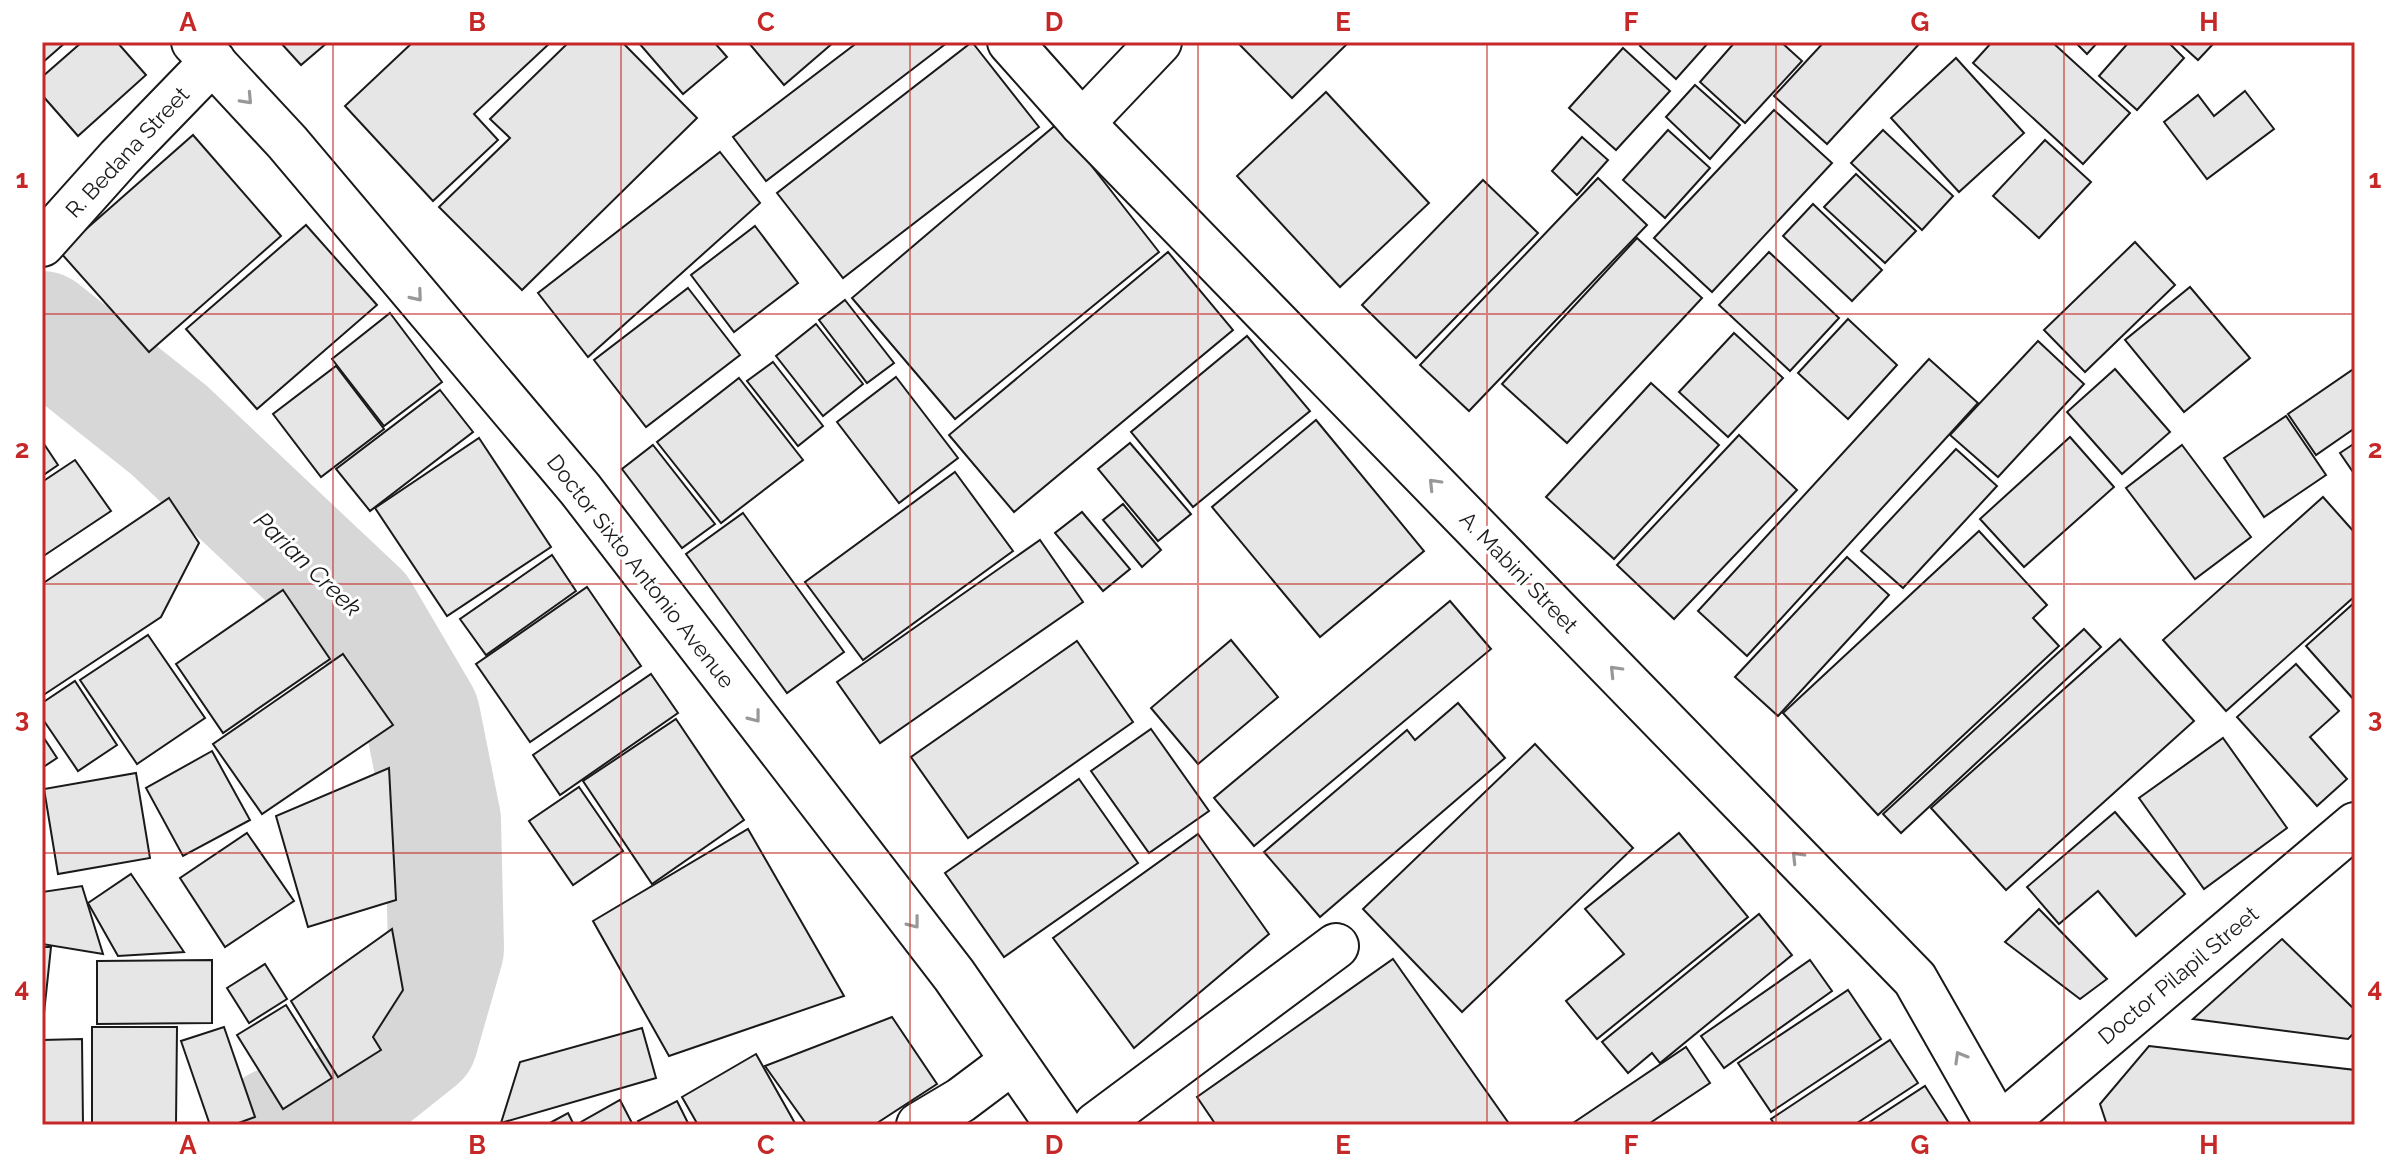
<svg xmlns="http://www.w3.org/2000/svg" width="2397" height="1167" viewBox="0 0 2397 1167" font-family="Raleway,sans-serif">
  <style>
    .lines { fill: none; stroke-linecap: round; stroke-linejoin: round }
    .river { stroke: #d7d7d7; stroke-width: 116 }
    .building { fill: #e6e6e6; stroke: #1a1a1a; stroke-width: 2 }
    .minor-casing { stroke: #1a1a1a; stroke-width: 48 }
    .major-casing { stroke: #1a1a1a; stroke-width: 48 }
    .minor { stroke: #fff; stroke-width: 44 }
    .major { stroke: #fff; stroke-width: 44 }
    .oneway { stroke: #989898 }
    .grid { fill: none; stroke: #c62828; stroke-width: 2; stroke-opacity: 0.55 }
    .labels { text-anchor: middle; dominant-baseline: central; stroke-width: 6; stroke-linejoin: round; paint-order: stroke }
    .street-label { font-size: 22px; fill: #1a1a1a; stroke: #fff }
    .water-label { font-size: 24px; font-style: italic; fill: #1a1a1a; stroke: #fff }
    .neatline { fill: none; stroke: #c62828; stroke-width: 3 }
    .grid-label { font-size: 26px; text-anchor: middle; font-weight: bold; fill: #c62828 }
  </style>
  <rect width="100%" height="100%" fill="#fff"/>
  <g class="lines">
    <polyline class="river" points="42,329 169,430 361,611 422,715 443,820 446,949 420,1040 342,1102 277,1125"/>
  </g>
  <g class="building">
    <polygon points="42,42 66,42 42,63"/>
    <polygon points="82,42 117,42 146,75 78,136 42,95 42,77"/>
    <polygon points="280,42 328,42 301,65"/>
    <polygon points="413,42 551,42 474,114 498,140 433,201 345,106"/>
    <polygon points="569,42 622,42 697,118 522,290 439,207 510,138 490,119"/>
    <polygon points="638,42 714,42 727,57 683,94"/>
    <polygon points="748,42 834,42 784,85"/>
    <polygon points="858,42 948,42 766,181 733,137"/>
    <polygon points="972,42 1039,127 843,278 777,193"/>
    <polygon points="1237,42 1349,42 1292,98"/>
    <polygon points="1643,42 1709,42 1676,79 1640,46"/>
    <polygon points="1735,42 1781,42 1802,61 1745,123 1700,82"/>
    <polygon points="1824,42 1921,42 1827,144 1774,96"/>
    <polygon points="1992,42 2052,42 2130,113 2083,164 1973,63"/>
    <polygon points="2075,42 2098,42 2087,54"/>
    <polygon points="2129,42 2168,42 2184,58 2137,110 2099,76"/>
    <polygon points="2178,42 2215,42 2198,60"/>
    <polygon points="1623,48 1670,91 1616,150 1569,108"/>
    <polygon points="1956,58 2024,133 1959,192 1891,118"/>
    <polygon points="1695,85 1740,125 1710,159 1666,117"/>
    <polygon points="2245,91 2274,129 2207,179 2164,122 2198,95 2214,116"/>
    <polygon points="1326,92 1429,203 1340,287 1237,176"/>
    <polygon points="1774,110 1832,163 1712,292 1654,238"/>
    <polygon points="1058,123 1159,252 955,419 852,298"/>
    <polygon points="1668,130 1710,168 1665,218 1623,180"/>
    <polygon points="1883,130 1953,196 1922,230 1851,163"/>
    <polygon points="193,135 281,236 149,352 60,252"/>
    <polygon points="1582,137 1608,160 1577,195 1552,171"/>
    <polygon points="2045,140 2091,182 2039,238 1993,196"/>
    <polygon points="720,152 760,203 588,357 538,293"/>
    <polygon points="1856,174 1916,231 1885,263 1824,207"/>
    <polygon points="1598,178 1647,225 1469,411 1420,365"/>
    <polygon points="1483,180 1538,233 1416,358 1362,305"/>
    <polygon points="1813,204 1882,270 1852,301 1783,236"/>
    <polygon points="306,225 377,305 257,409 186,329"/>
    <polygon points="755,226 798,283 734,332 691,275"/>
    <polygon points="1637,238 1702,298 1567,443 1502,384"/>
    <polygon points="2135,242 2175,285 2085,372 2044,330"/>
    <polygon points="1168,252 1233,330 1014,512 949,435"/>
    <polygon points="1769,252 1839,318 1790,371 1719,305"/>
    <polygon points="2190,287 2250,358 2184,412 2125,340"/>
    <polygon points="688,288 740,355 646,427 594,360"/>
    <polygon points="845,300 894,363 867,383 819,320"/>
    <polygon points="390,313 442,382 384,426 332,359"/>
    <polygon points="1848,319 1897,365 1848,419 1798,373"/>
    <polygon points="816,324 863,384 823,416 776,356"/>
    <polygon points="1734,333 1783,378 1728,437 1679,392"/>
    <polygon points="1247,336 1310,411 1193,507 1131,432"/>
    <polygon points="2038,341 2084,384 1998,477 1950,435"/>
    <polygon points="1929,359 1978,403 1747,656 1698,611"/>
    <polygon points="773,362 823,426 798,446 747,381"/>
    <polygon points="336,366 384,429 321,477 273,414"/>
    <polygon points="2355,368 2355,428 2316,455 2288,414"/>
    <polygon points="2115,369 2170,432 2122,474 2067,412"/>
    <polygon points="896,377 958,458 899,503 837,422"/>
    <polygon points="739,378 803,460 721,523 657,442"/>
    <polygon points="1651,383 1719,445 1614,559 1546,497"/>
    <polygon points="440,390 473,432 370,511 336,469"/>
    <polygon points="2286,416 2326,475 2264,517 2224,458"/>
    <polygon points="1316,420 1424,551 1320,637 1212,507"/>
    <polygon points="1739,435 1797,490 1674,619 1617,565"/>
    <polygon points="2070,437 2114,487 2024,567 1980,519"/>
    <polygon points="479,438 551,547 447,616 375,508"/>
    <polygon points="42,441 58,465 42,476"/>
    <polygon points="1130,443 1191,514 1158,541 1098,469"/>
    <polygon points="2355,443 2355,475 2340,453"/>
    <polygon points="653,445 715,524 682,548 622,469"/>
    <polygon points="2182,445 2251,537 2195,579 2126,488"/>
    <polygon points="1956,449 1997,486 1903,588 1861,551"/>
    <polygon points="75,460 111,511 42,557 42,482"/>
    <polygon points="955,472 1013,551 863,660 805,582"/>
    <polygon points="2323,497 2355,533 2355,596 2226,711 2163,640"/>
    <polygon points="169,498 199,543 161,617 42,696 42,584"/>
    <polygon points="1123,504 1161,550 1142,567 1103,520"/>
    <polygon points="1082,512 1130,569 1103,591 1055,533"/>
    <polygon points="743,513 844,652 787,693 686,554"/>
    <polygon points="1979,531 2047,605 2033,618 2059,646 1878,815 1783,713"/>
    <polygon points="1040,540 1083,602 880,743 837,682"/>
    <polygon points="552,555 576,591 486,655 460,619"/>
    <polygon points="1847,557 1889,595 1778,716 1735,677"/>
    <polygon points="587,587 641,666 530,742 476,664"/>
    <polygon points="283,590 330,659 223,733 176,664"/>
    <polygon points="1450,601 1491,649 1254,846 1214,798"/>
    <polygon points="2355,602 2355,701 2306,646"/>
    <polygon points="2084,629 2101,647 1901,833 1883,814"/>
    <polygon points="148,635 205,718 137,764 80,680"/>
    <polygon points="2120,639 2194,721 2006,890 1931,808"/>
    <polygon points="1231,640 1278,697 1198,764 1151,708"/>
    <polygon points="1077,641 1133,722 968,838 911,757"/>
    <polygon points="343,654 393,725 262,814 213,744"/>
    <polygon points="2296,664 2339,711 2310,737 2347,779 2317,806 2237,717"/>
    <polygon points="651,674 678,713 560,795 533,755"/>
    <polygon points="75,681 117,745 78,771 42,718 42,703"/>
    <polygon points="1458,703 1505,758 1320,917 1264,852 1407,730 1415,740"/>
    <polygon points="676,719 744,820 652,884 583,781"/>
    <polygon points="1151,729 1209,811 1149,853 1091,771"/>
    <polygon points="42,735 57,758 42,768"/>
    <polygon points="2223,738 2287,828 2204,889 2139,798"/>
    <polygon points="1535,744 1633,848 1462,1012 1363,909"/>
    <polygon points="212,751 250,820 183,856 146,788"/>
    <polygon points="389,768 396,900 308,927 276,816"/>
    <polygon points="136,773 150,858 58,874 44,789"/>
    <polygon points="1079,779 1138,863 1004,957 945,873"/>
    <polygon points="579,787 623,851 573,885 529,821"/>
    <polygon points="2115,812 2185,894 2136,936 2098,891 2059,924 2027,887"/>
    <polygon points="748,829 844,996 669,1056 593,921"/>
    <polygon points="247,833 294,901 225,947 180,878"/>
    <polygon points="1679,833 1748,917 1597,1039 1566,1001 1624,954 1585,909"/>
    <polygon points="1198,834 1269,934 1134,1048 1053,938"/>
    <polygon points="131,874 184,952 118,956 88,903"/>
    <polygon points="82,886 103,954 42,944 42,892"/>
    <polygon points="2039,909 2107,979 2080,999 2005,942"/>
    <polygon points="1759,914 1792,955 1660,1063 1652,1053 1628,1073 1602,1042"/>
    <polygon points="392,929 403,990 373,1037 381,1050 338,1077 291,1001"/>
    <polygon points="2282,939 2355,1010 2355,1032 2348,1039 2193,1019"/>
    <polygon points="42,947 51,947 42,1032"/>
    <polygon points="1393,959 1510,1125 1216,1125 1197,1097"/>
    <polygon points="212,960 212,1023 97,1024 97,961"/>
    <polygon points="1810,960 1832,991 1724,1068 1701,1036"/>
    <polygon points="265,964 287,999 249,1023 227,988"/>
    <polygon points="1848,990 1881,1039 1771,1112 1738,1063"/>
    <polygon points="286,1005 332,1078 283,1109 237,1035"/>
    <polygon points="892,1017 937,1084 874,1125 807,1125 765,1066"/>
    <polygon points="92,1027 177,1027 176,1125 92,1125"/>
    <polygon points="224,1027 255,1117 233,1125 210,1125 181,1041"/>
    <polygon points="642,1028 656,1078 501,1123 520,1062"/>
    <polygon points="82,1039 83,1125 42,1125 42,1040"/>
    <polygon points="1890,1040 1918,1083 1854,1125 1775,1125 1771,1119"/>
    <polygon points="2149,1046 2355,1070 2355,1125 2107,1125 2100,1104"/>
    <polygon points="1686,1047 1710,1083 1647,1125 1573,1123"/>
    <polygon points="756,1054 796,1125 698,1125 682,1097"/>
    <polygon points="1925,1086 1950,1125 1865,1125"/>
    <polygon points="620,1100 633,1125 582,1125 581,1122"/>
    <polygon points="677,1101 689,1125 641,1125 638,1121"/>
    <polygon points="568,1113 574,1125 546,1125"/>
  </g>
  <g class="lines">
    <defs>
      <g id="minor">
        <polyline points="1082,123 1159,42"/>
        <polyline points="42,244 119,158 213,61"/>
        <polyline points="919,1125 961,1100 1013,1061"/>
        <polyline points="1096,1125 1336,946"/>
        <polyline points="2001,1125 2355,825"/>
      </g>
      <g id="major">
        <polyline points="194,42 287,142 580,489 954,975 1058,1125"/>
        <polyline points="1010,42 1082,123 1915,979 1998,1125"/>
      </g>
    </defs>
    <use href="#minor" class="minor-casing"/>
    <use href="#major" class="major-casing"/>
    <use href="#minor" class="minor"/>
    <use href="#major" class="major"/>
  </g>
  <defs><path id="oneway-chevron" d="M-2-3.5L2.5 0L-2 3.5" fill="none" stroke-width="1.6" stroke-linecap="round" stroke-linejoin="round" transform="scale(2)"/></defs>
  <g class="oneway">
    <use href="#oneway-chevron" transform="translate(247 99) rotate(47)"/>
    <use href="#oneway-chevron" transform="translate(417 296) rotate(50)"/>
    <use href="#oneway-chevron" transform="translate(1434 484) rotate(-134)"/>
    <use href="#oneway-chevron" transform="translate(1615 671) rotate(-134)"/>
    <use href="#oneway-chevron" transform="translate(755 717) rotate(52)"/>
    <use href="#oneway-chevron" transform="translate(1797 857) rotate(-134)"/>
    <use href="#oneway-chevron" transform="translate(914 923) rotate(52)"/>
    <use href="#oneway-chevron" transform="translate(1960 1057) rotate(-120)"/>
  </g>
  <path class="grid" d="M333,42v1083M621,42v1083M910,42v1083M1198,42v1083M1487,42v1083M1776,42v1083M2064,42v1083M42,314h2313M42,584h2313M42,853h2313"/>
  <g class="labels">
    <g class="street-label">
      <text transform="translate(127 152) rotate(-47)">R. Bedana Street</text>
      <text transform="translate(641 571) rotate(52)">Doctor Sixto Antonio Avenue</text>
      <text transform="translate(1519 572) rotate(46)">A. Mabini Street</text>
      <text transform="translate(2178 975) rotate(-40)">Doctor Pilapil Street</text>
    </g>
    <g class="water-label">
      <text transform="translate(308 564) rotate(44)">Parian Creek</text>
    </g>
  </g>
  <rect width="2397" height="1167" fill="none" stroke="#ffffff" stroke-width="88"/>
  <rect x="44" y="44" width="2309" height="1079" class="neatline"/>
  <g class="grid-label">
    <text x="188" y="31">A</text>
    <text x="477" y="31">B</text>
    <text x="766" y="31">C</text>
    <text x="1054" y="31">D</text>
    <text x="1343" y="31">E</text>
    <text x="1631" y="31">F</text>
    <text x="1920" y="31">G</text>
    <text x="2209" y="31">H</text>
    <text x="22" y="188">1</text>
    <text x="2375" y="188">1</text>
    <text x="22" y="458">2</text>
    <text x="2375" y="458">2</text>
    <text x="22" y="727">3</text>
    <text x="2375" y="727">3</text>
    <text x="22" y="997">4</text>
    <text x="2375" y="997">4</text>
    <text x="188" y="1154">A</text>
    <text x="477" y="1154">B</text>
    <text x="766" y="1154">C</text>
    <text x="1054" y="1154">D</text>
    <text x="1343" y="1154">E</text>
    <text x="1631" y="1154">F</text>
    <text x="1920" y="1154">G</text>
    <text x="2209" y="1154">H</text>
  </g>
</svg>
